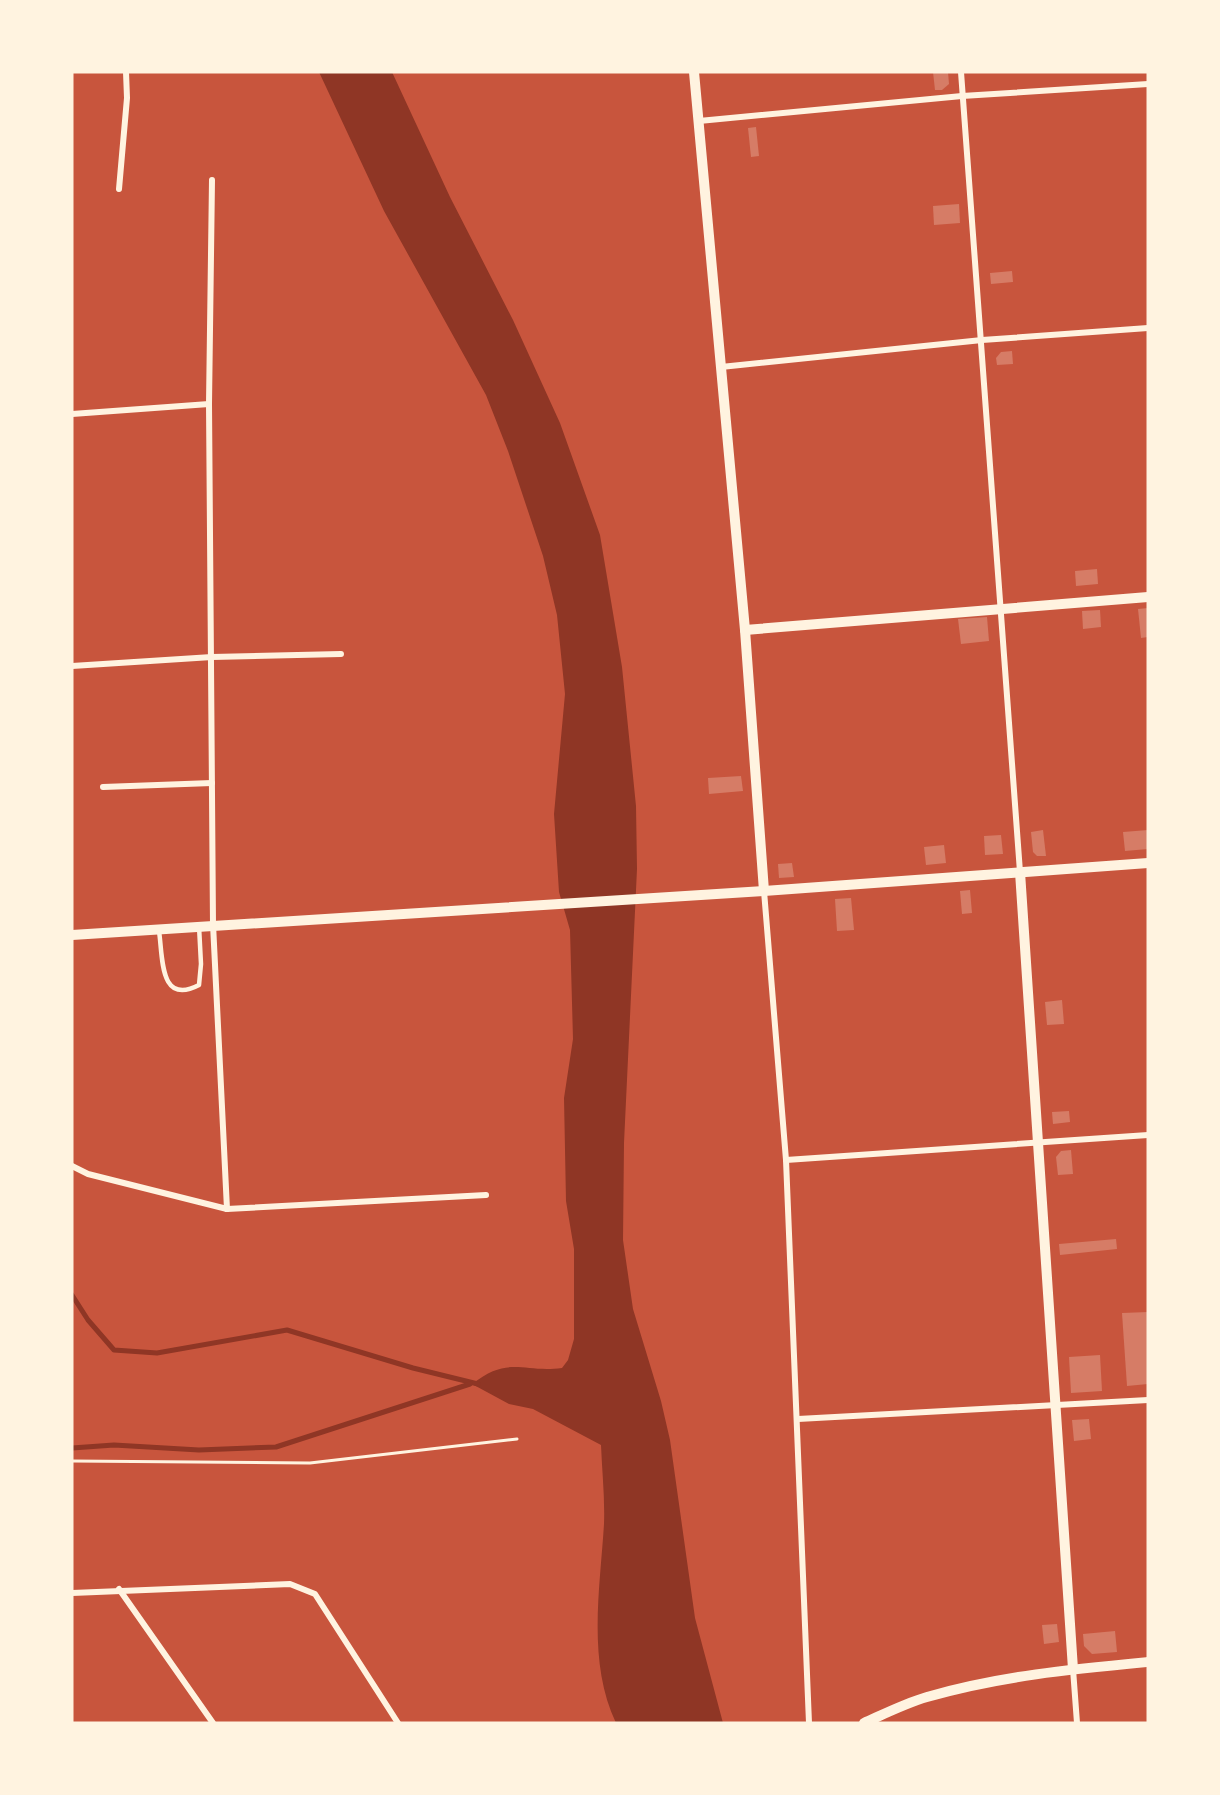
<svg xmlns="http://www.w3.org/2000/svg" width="1220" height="1795" viewBox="0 0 1220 1795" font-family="Georgia,serif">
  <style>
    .water { fill: #8f3625 }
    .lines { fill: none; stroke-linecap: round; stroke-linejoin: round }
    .stream { stroke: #8f3625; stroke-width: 5 }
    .building { fill: #d67c66 }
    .path { stroke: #fff3e0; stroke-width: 3 }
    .service { stroke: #fff3e0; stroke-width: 4.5 }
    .minor { stroke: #fff3e0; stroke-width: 6 }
    .tertiary { stroke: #fff3e0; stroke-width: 10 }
  </style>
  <rect width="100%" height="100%" fill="#c8553d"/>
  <path class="water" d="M319,72h73l58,125 63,123 47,103 40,112 22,132 14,139 1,63 -13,274 -1,97 10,69 28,92 9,39 25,178 28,105h-107c-29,-61 -16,-134 -12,-199 1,-26 -2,-53 -3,-79l-68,-36 -24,-5 -37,-20c37,-29 50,-11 90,-16l6,-8 6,-21v-90l-8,-48 -2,-103 9,-59 -3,-109 -11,-38 -5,-78 11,-120 -8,-79 -14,-59 -35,-105 -22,-56 -102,-184z"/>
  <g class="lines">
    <g class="stream">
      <polyline points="72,1295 88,1320 114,1350 157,1353 287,1330 413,1368 478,1384"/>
      <polyline points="72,1448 114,1445 199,1450 276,1447 470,1384"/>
    </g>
  </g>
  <g class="building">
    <polygon points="933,72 948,72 949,84 942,90 935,90"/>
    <polygon points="756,127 759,156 751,157 748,128"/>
    <polygon points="959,204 960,223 934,225 933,206"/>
    <polygon points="1012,271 1013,282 991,284 990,273"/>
    <polygon points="1012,351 1013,364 997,365 996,358 1001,352"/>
    <polygon points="1097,569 1098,584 1076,586 1075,571"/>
    <polygon points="1148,608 1148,637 1141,638 1138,609"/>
    <polygon points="1100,610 1101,627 1083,629 1082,611"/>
    <polygon points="987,617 989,641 961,644 958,619"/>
    <polygon points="741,776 743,791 709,794 708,778"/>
    <polygon points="1043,830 1046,856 1037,856 1033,852 1031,832"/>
    <polygon points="1148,830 1148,849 1125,851 1123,832"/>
    <polygon points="1001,835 1003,854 985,855 984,836"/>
    <polygon points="944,845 946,863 926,865 924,847"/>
    <polygon points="792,863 794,877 779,878 778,864"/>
    <polygon points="970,890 972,913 962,914 960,891"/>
    <polygon points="851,898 854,930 837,931 835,899"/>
    <polygon points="1062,1000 1064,1024 1047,1025 1045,1002"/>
    <polygon points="1069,1111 1070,1122 1053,1124 1052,1112"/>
    <polygon points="1071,1150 1073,1174 1058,1175 1056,1157 1061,1151"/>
    <polygon points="1116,1239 1117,1249 1060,1255 1059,1244"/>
    <polygon points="1148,1312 1148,1384 1127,1386 1122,1313"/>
    <polygon points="1100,1355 1102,1391 1071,1393 1069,1357"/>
    <polygon points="1089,1419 1091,1439 1074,1441 1072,1420"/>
    <polygon points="1057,1624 1059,1642 1044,1644 1042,1625"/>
    <polygon points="1115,1631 1117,1652 1092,1654 1084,1646 1083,1634"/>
  </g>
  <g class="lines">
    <polyline class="path" points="72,1461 310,1463 517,1439"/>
    <path class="service" d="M159,931c4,26 0,75 40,54l2,-21 -2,-38"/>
    <g class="minor">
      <polyline points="961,72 1020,872"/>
      <polyline points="699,121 962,96 1148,84"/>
      <polyline points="212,180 209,404 213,924 227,1209"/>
      <polyline points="119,189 127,98 126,72"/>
      <polyline points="721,367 982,340 1148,328"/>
      <polyline points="72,414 209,404"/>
      <polyline points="72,666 212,657 341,654"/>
      <polyline points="103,787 212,783"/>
      <polyline points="764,891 786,1160 809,1723"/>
      <polyline points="786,1160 1148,1135"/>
      <polyline points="72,1166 88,1174 227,1209 486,1195"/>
      <polyline points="798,1419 1148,1400"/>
      <polyline points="119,1589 213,1723"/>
      <polyline points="72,1593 290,1584 315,1594 398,1723"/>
      <polyline points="1073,1669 1077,1723"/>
    </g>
    <g class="tertiary">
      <polyline points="694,72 745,630 764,891"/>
      <polyline points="745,630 1148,597"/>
      <polyline points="1020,872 1073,1669"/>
      <polyline points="72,935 764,891 1148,863"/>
      <path d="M864,1723c20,-9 42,-20 63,-26 72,-21 147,-28 221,-35"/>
    </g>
  </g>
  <rect width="1220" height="1795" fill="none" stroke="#fff3e0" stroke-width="147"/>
</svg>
